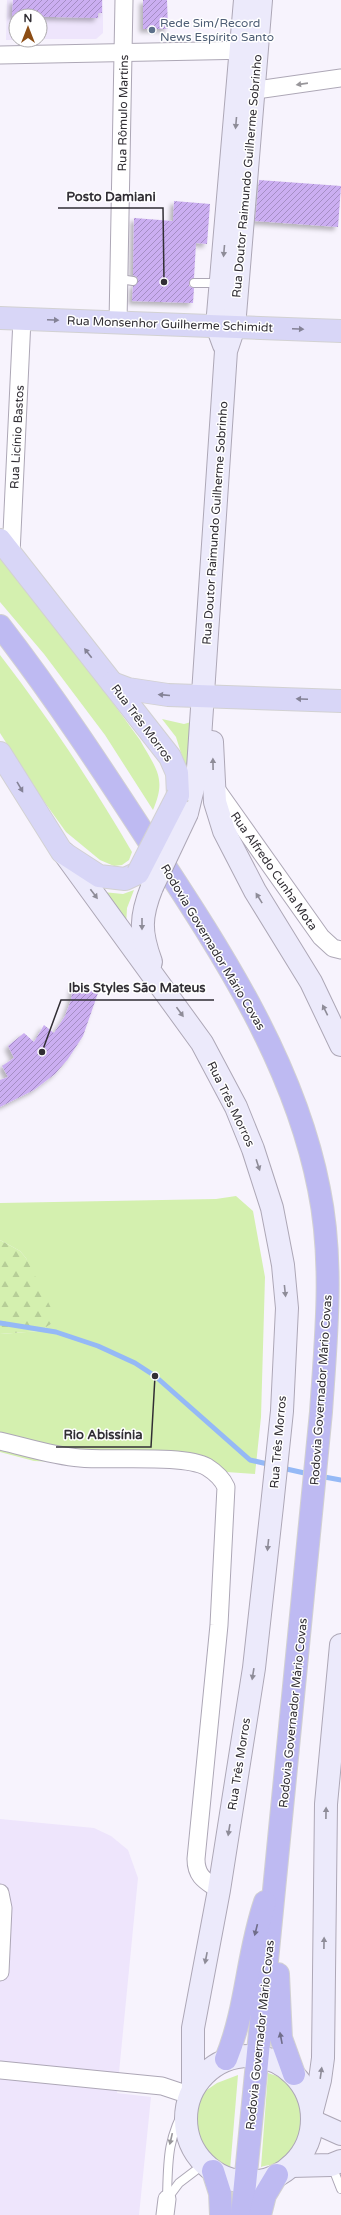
<svg xmlns="http://www.w3.org/2000/svg" width="341" height="2215" viewBox="0 0 341 2215" font-family="'Varela Round',sans-serif">
  <style>
    .built { fill: #eee5fc }
    .green { fill: #d4f0af }
    .forest { fill: url(#forest-firs) }
    .lines { fill: none; stroke-linecap: round; stroke-linejoin: round }
    .stream { stroke: #95b9f6; stroke-width: 5 }
    .building { fill: url(#building-hatch); filter: url(#shadow) }
    .lane-casing { stroke: #ada7b6; stroke-width: 10 }
    .street-casing { stroke: #ada7b6; stroke-width: 19 }
    .secondary-casing { stroke: #ada7b6; stroke-width: 24 }
    .primary-casing { stroke: #d2d1d2; stroke-width: 24 }
    .highway-casing { stroke: #d2d1d2; stroke-width: 24 }
    .lane { stroke: #fff; stroke-width: 8 }
    .street { stroke: #fff; stroke-width: 17 }
    .secondary { stroke: #eceafb; stroke-width: 22 }
    .primary { stroke: #d8d6f7; stroke-width: 22 }
    .highway { stroke: #bebaf2; stroke-width: 22 }
    .secondary-bridge-casing { stroke: #ada7b6; stroke-width: 24; stroke-linecap: butt }
    .primary-bridge-casing { stroke: #d2d1d2; stroke-width: 24; stroke-linecap: butt }
    .secondary-bridge { stroke: #eceafb; stroke-width: 22 }
    .primary-bridge { stroke: #d8d6f7; stroke-width: 22 }
    .oneway { fill: #98969a }
    .oneway2 { fill: #8e8c98 }
    .oneway3 { fill: #848296 }
    .oneway4 { fill: #706d8a }
    .service-dot { fill: #5c6f8a; stroke: #fff; stroke-width: 1.5 }
    .labels { text-anchor: middle; dominant-baseline: central; stroke-width: 3; stroke-linejoin: round; paint-order: stroke }
    .service-label { font-size: 12px; fill: #4e5e75; stroke: #fff; text-anchor: start }
    .street-label { font-size: 12px; fill: #312e34; stroke: #fff }
    .leader { fill: none; stroke: #312e34; stroke-width: 1.5 }
    .callout-dot { fill: #312e34; stroke: #fff; stroke-width: 1.5 }
    .callout-label { font-size: 13px; text-anchor: middle; font-weight: bold; fill: #312e34; stroke: #fff; stroke-width: 3; stroke-linejoin: round; paint-order: stroke }
  </style>
  <defs>
    <pattern id="forest-firs" width="22" height="20" patternUnits="userSpaceOnUse"><rect width="22" height="20" fill="#d4f0af"/><path d="M5 1l3.5 6h-7zM16 11l3.5 6h-7z" fill="#b6ce97"/></pattern>
    <pattern id="building-hatch" width="6" height="6" patternUnits="userSpaceOnUse"><rect width="6" height="6" fill="#cbaef1"/><path d="M-1 1l2-2M0 6l6-6M5 7l2-2" fill="none" stroke="#a58ec4"/></pattern>
    <filter id="shadow"><feDropShadow dx="-3.5" dy="3.5" stdDeviation="2" flood-color="#0004"/></filter>
  </defs>
  <rect width="100%" height="100%" fill="#f7f3fd"/>
  <g class="built">
    <polygon points="7,0 103,0 103,33 96,39 40,39 40,16 16,16 16,40 6,40"/>
    <polygon points="0,1819 94,1828 111,1836 128,1850 138,1878 117,2093 151,2097 139,2215 0,2215"/>
  </g>
  <g class="green">
    <path d="M0,548l140,192c16,29 27,38 13,70l-48,-75 -61,-81 -44,-52z"/>
    <path d="M0,655c50,65 91,127 132,197l-3,8 -7,5 -8,1 -14,-6 -34,-28 -28,-39 -38,-60z"/>
    <polygon points="162,719 184,724 191,722 187,772 176,737"/>
    <polygon points="134,890 127,908 126,926 103,892 123,894"/>
    <polygon points="236,1196 253,1211 265,1277 261,1417 255,1474 126,1465 34,1461 0,1452 0,1334 40,1331 51,1324 26,1258 20,1251 0,1240 0,1203 216,1199"/>
    <path d="M268,2073c12,4 22,7 30,16 12,12 8,43 0,57 -4,6 -12,13 -19,16 -5,3 -12,3 -18,5z"/>
    <polygon points="238,2075 230,2170 203,2157 192,2128 201,2094 217,2083"/>
  </g>
  <polygon class="forest" points="0,1240 20,1251 26,1258 51,1308 51,1324 40,1331 0,1334"/>
  <g class="lines">
    <g class="stream">
      <polyline points="0,1323 56,1332 98,1346 135,1363 155,1376 250,1460 272,1465"/>
      <polyline points="282,1468 309,1474"/>
      <polyline points="319,1476 341,1480"/>
    </g>
  </g>
  <g class="building">
    <polygon points="13,0 102,0 102,13 98,13 98,18 12,16"/>
    <polygon points="143,0 167,0 168,29 143,29"/>
    <polygon points="259,180 341,186 338,227 255,221"/>
    <polygon points="174,201 210,204 207,244 196,243 194,278 189,283 189,286 194,288 193,303 132,301 133,286 138,281 137,277 133,275 134,218 173,221"/>
    <polygon points="73,986 98,993 83,1036 68,1059 55,1074 34,1090 0,1107 0,1080 8,1077 2,1066 14,1058 8,1046 24,1033 34,1042 44,1025 54,1033 65,1016 71,1000"/>
  </g>
  <g class="lines">
    <defs>
      <g id="lane">
        <polyline points="120,279 133,281"/>
        <polyline points="194,283 219,283"/>
        <polyline points="332,2166 341,2189"/>
        <path d="M167,2199c1,-39 0,-60 20,-95"/>
        <polyline points="167,2199 179,2183 204,2164"/>
      </g>
      <g id="street">
        <polyline points="0,55 252,50"/>
        <polyline points="242,92 341,78"/>
        <polyline points="118,323 124,0"/>
        <polyline points="11,554 22,319"/>
        <polyline points="214,786 321,937 333,948 341,950"/>
        <path d="M0,1441c26,6 53,15 80,17 30,3 104,-4 127,9 8,5 15,11 19,20l-7,138 -23,234c0,18 10,22 23,31"/>
        <polyline points="0,1893 3,1908 0,1972"/>
        <polyline points="0,2070 162,2086 189,2095"/>
        <polyline points="165,2215 167,2199"/>
      </g>
      <g id="secondary">
        <polyline points="224,345 217,326 245,0"/>
        <polyline points="212,742 215,802 224,831 255,891 311,982 341,1045"/>
        <polyline points="187,813 198,768 226,351 234,327 261,0"/>
        <polyline points="64,853 202,1043 236,1107 253,1149 272,1208 283,1265 287,1308 282,1411 272,1506 254,1668 219,1890 193,2028 193,2088"/>
        <path d="M151,962c-11,-30 -11,-45 1,-75"/>
        <circle cx="249" cy="2119" r="63"/>
        <polyline points="312,2111 320,2080 323,2058 326,1804 341,1645"/>
        <polyline points="312,2121 341,2134"/>
        <polyline points="291,2166 331,2165 341,2161"/>
      </g>
      <g id="primary">
        <polyline points="0,318 341,331"/>
        <polyline points="0,540 170,757 177,773 178,795"/>
        <polyline points="112,683 128,689 168,695 341,701"/>
        <polyline points="0,753 62,852 99,876 125,879 138,873"/>
      </g>
      <g id="highway">
        <path d="M0,626c54,70 102,143 150,217 70,107 144,218 169,346 15,73 7,149 2,223l-79,803"/>
        <polyline points="278,1974 281,2038 294,2074"/>
        <path d="M226,2059c21,-51 21,-105 39,-157"/>
        <polyline points="213,2171 220,2193 221,2215"/>
        <polyline points="260,2215 265,2195 277,2175"/>
      </g>
    </defs>
    <use href="#lane" class="lane-casing"/>
    <use href="#street" class="street-casing"/>
    <use href="#secondary" class="secondary-casing"/>
    <use href="#primary" class="primary-casing"/>
    <use href="#highway" class="highway-casing"/>
    <use href="#lane" class="lane"/>
    <use href="#street" class="street"/>
    <use href="#secondary" class="secondary"/>
    <use href="#primary" class="primary"/>
    <use href="#highway" class="highway"/>
    <defs>
      <polyline id="secondary-bridge" points="152,887 187,813"/>
      <polyline id="primary-bridge" points="138,873 178,795"/>
    </defs>
    <use href="#secondary-bridge" class="secondary-bridge-casing"/>
    <use href="#primary-bridge" class="primary-bridge-casing"/>
    <use href="#secondary-bridge" class="secondary-bridge"/>
    <use href="#primary-bridge" class="primary-bridge"/>
  </g>
  <defs><path id="oneway-solid" d="M-6-.8H1V-3.2L6.5 0L1 3.2V.8H-6Z"/></defs>
  <g class="oneway">
    <use href="#oneway-solid" transform="translate(302 84) rotate(172)"/>
    <use href="#oneway-solid" transform="translate(171 2139) rotate(103)"/>
  </g>
  <g class="oneway2">
    <use href="#oneway-solid" transform="translate(236 123) rotate(95)"/>
    <use href="#oneway-solid" transform="translate(224 251) rotate(95)"/>
    <use href="#oneway-solid" transform="translate(213 764) rotate(-91)"/>
    <use href="#oneway-solid" transform="translate(94 894) rotate(53)"/>
    <use href="#oneway-solid" transform="translate(259 898) rotate(-122)"/>
    <use href="#oneway-solid" transform="translate(142 924) rotate(90)"/>
    <use href="#oneway-solid" transform="translate(325 1010) rotate(-116)"/>
    <use href="#oneway-solid" transform="translate(180 1012) rotate(54)"/>
    <use href="#oneway-solid" transform="translate(258 1165) rotate(72)"/>
    <use href="#oneway-solid" transform="translate(285 1291) rotate(84)"/>
    <use href="#oneway-solid" transform="translate(268 1545) rotate(96)"/>
    <use href="#oneway-solid" transform="translate(253 1674) rotate(99)"/>
    <use href="#oneway-solid" transform="translate(326 1813) rotate(-89)"/>
    <use href="#oneway-solid" transform="translate(229 1830) rotate(99)"/>
    <use href="#oneway-solid" transform="translate(324 1943) rotate(-89)"/>
    <use href="#oneway-solid" transform="translate(206 1958) rotate(101)"/>
    <use href="#oneway-solid" transform="translate(321 2073) rotate(-82)"/>
  </g>
  <g class="oneway3">
    <use href="#oneway-solid" transform="translate(53 320) rotate(2)"/>
    <use href="#oneway-solid" transform="translate(298 329) rotate(2)"/>
    <use href="#oneway-solid" transform="translate(88 653) rotate(-128)"/>
    <use href="#oneway-solid" transform="translate(164 695) rotate(-175)"/>
    <use href="#oneway-solid" transform="translate(302 699) rotate(-178)"/>
    <use href="#oneway-solid" transform="translate(20 787) rotate(60)"/>
  </g>
  <g class="oneway4">
    <use href="#oneway-solid" transform="translate(256 1930) rotate(104)"/>
    <use href="#oneway-solid" transform="translate(281 2038) rotate(-101)"/>
  </g>
  <circle class="service-dot" cx="152" cy="30" r="4"/>
  <g class="labels">
    <g class="service-label">
      <text x="160" y="23">Rede Sim/Record<tspan x="160" dy="14">News Espírito Santo</tspan></text>
    </g>
    <g class="street-label">
      <text transform="translate(123 113) rotate(-89)">Rua Rômulo Martins</text>
      <text transform="translate(247 176) rotate(-85)">Rua Doutor Raimundo Guilherme Sobrinho</text>
      <text transform="translate(170 324) rotate(2)">Rua Monsenhor Guilherme Schimidt</text>
      <text transform="translate(17 437) rotate(-87)">Rua Licínio Bastos</text>
      <text transform="translate(215 523) rotate(-86)">Rua Doutor Raimundo Guilherme Sobrinho</text>
      <text transform="translate(142 723) rotate(53)">Rua Três Morros</text>
      <text transform="translate(274 871) rotate(55)">Rua Alfredo Cunha Mota</text>
      <text transform="translate(213 947) rotate(59)">Rodovia Governador Mário Covas</text>
      <text transform="translate(231 1104) rotate(64)">Rua Três Morros</text>
      <text transform="translate(321 1390) rotate(-86)">Rodovia Governador Mário Covas</text>
      <text transform="translate(278 1442) rotate(-85)">Rua Três Morros</text>
      <text transform="translate(293 1713) rotate(-84)">Rodovia Governador Mário Covas</text>
      <text transform="translate(239 1764) rotate(-81)">Rua Três Morros</text>
      <text transform="translate(260 2035) rotate(-84)">Rodovia Governador Mário Covas</text>
    </g>
  </g>
  <path class="leader" d="M164 282L163 208H58M42 1052L61 1000H214M155 1376L151 1447H56"/>
  <g class="callout-dot">
    <circle cx="164" cy="282" r="4"/>
    <circle cx="42" cy="1052" r="4"/>
    <circle cx="155" cy="1376" r="4"/>
  </g>
  <g class="callout-label">
    <text x="111" y="201">Posto Damiani</text>
    <text x="137" y="992">Ibis Styles São Mateus</text>
    <text x="103" y="1439">Rio Abissínia</text>
  </g>
  <g transform="translate(28 28)"><circle r="19" fill="#ffffff" stroke="#adabae"/>
  <path d="M0-3L7 15L0 10L-7 15Z" fill="#8c4d14"/>
  <text y="-6" font-size="11" font-weight="bold" text-anchor="middle" fill="#312e34">N</text>
  </g>
</svg>
